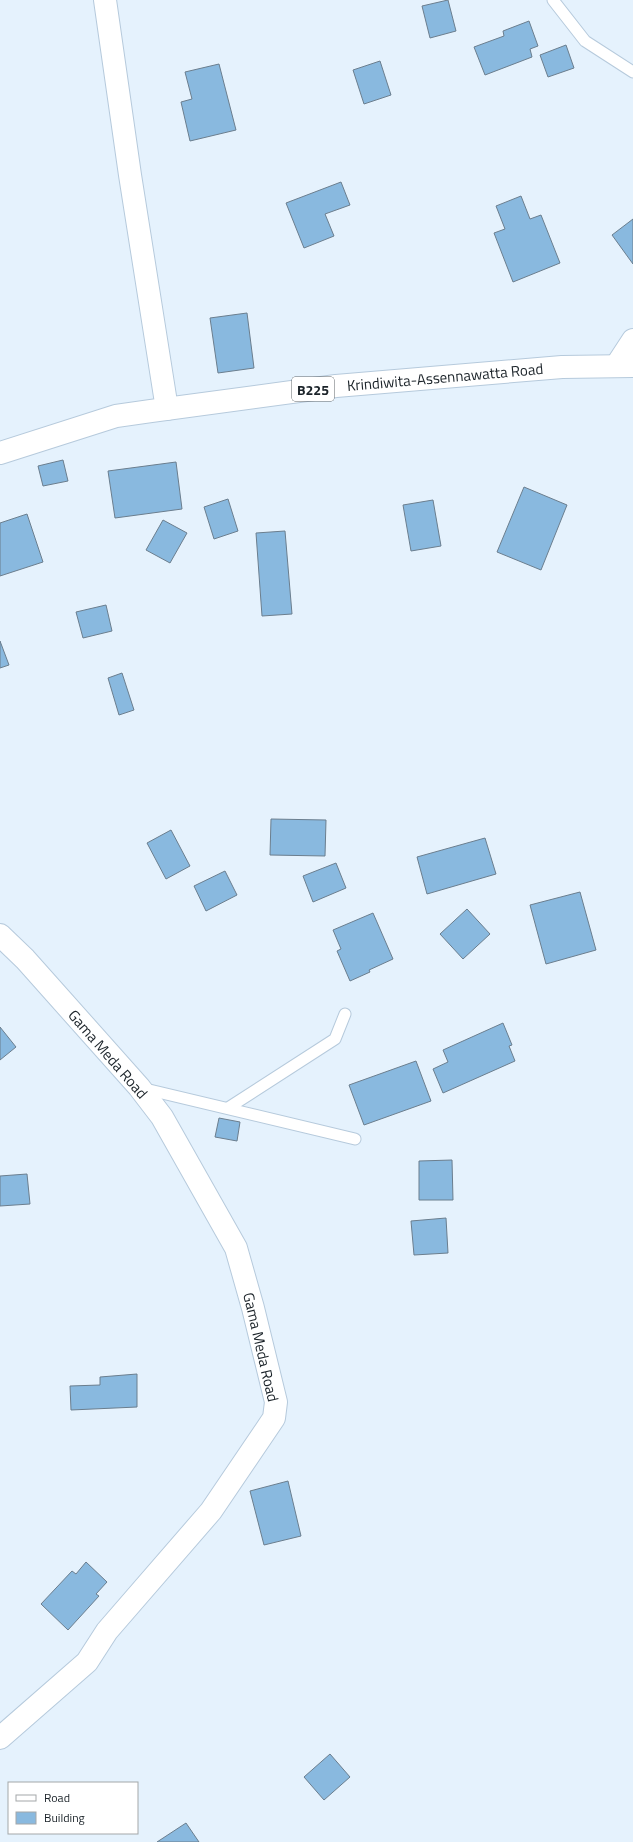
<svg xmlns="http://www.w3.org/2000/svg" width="633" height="1842" viewBox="0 0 633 1842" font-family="'Titillium Web',sans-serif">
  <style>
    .building { fill: #89b9df; stroke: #6b7e8e }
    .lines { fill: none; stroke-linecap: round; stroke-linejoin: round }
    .lane-casing { stroke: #b6cadc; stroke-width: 13 }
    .street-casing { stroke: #b6cadc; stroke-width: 24 }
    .primary-casing { stroke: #b6cadc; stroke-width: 24 }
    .lane { stroke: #fff; stroke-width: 11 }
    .street { stroke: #fff; stroke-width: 22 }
    .primary { stroke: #fff; stroke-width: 22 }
    .labels { text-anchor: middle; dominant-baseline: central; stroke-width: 3; stroke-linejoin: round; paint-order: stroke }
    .shield { fill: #fff; stroke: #5f6569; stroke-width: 1 }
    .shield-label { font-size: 14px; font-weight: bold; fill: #1b2329 }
    .street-label { font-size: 15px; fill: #1b2329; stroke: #fff }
  </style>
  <rect width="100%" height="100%" fill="#e5f2fd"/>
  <g class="building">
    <polygon points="448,0 456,31 430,38 422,6"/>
    <polygon points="529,21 538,46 530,49 532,57 485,75 474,47 504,36 503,31"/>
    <polygon points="566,45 574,68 548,77 540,55"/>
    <polygon points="380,61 391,95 364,104 353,70"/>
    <polygon points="219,64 236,130 190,141 181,102 192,99 185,72"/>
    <polygon points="341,182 350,205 325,214 334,236 304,248 286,203"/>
    <polygon points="521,196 530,219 541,215 560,263 513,282 494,233 505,229 496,206"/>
    <polygon points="633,219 633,264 612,235"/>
    <polygon points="247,313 254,368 218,373 210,318"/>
    <polygon points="63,460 68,481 43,486 38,466"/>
    <polygon points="176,462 182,509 115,518 108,471"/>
    <polygon points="524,487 567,505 541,570 497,552"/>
    <polygon points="228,499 238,531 214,539 204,507"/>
    <polygon points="433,500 441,546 411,551 403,505"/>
    <polygon points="27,514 43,562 0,576 0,523"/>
    <polygon points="163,520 187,533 170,563 146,550"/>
    <polygon points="285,531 292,614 262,616 256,533"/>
    <polygon points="106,605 112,631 83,638 76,612"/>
    <polygon points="0,641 9,665 0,668"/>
    <polygon points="122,673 134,710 119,715 108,678"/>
    <polygon points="271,819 326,820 325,856 270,855"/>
    <polygon points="171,830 190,866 166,879 147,843"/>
    <polygon points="485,838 496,874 427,894 417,857"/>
    <polygon points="336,863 346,888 313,902 303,876"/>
    <polygon points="225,871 237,895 206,911 194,886"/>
    <polygon points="580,892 596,950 546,964 530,905"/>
    <polygon points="467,909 490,934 463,959 440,934"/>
    <polygon points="373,913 393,959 369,970 370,972 350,981 337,951 341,949 333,930"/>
    <polygon points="503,1023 512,1045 509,1046 515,1061 443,1093 433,1069 448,1062 443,1050"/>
    <polygon points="0,1027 16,1047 0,1060"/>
    <polygon points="416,1061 431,1101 364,1125 349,1085"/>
    <polygon points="219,1118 240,1122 237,1141 215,1137"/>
    <polygon points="452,1160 453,1200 419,1200 419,1161"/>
    <polygon points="27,1174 30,1204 0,1206 0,1176"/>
    <polygon points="446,1218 448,1253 414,1255 411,1221"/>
    <polygon points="137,1374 137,1407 71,1410 70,1386 100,1385 100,1377"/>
    <polygon points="288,1481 301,1536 264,1545 250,1491"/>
    <polygon points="86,1562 107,1582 96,1594 99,1596 68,1630 41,1604 72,1571 76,1574"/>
    <polygon points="330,1754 350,1777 324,1800 304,1777"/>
    <polygon points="186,1823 199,1842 157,1842"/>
  </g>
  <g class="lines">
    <defs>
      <g id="lane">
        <polyline points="553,0 585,41 633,72"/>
        <polyline points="141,1088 355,1139"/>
        <polyline points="228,1108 335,1039 345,1014"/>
      </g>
      <g id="street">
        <polyline points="105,0 130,175 167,409"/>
        <polyline points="616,366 633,340"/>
        <polyline points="0,935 25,959 139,1087 162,1117 236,1248 253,1308 276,1402 274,1418 211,1511 107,1631 87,1662 0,1738"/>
      </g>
      <polyline id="primary" points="0,453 116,416 151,411 336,386 562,367 633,366"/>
    </defs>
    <use href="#lane" class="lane-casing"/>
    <use href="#street" class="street-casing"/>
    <use href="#primary" class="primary-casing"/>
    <use href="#lane" class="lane"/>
    <use href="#street" class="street"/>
    <use href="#primary" class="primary"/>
  </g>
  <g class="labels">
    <rect class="shield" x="292" y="377" width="42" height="24" rx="3"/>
    <g class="shield-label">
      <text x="313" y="389">B225</text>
    </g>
    <g class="street-label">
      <text transform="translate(445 377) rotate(-5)">Krindiwita-Assennawatta Road</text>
      <text transform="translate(108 1054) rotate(49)">Gama Meda Road</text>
      <text transform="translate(261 1347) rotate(77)">Gama Meda Road</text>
    </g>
  </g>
  <rect x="8" y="1782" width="130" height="52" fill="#ffffff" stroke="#a4a7a9"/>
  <rect x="16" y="1795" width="20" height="6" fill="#ffffff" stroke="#a4a7a9"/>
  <text x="44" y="1802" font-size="12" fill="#1b2329">Road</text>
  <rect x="16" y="1812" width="20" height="12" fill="#89b9df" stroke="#a4a7a9"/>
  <text x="44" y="1822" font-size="12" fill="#1b2329">Building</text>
</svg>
